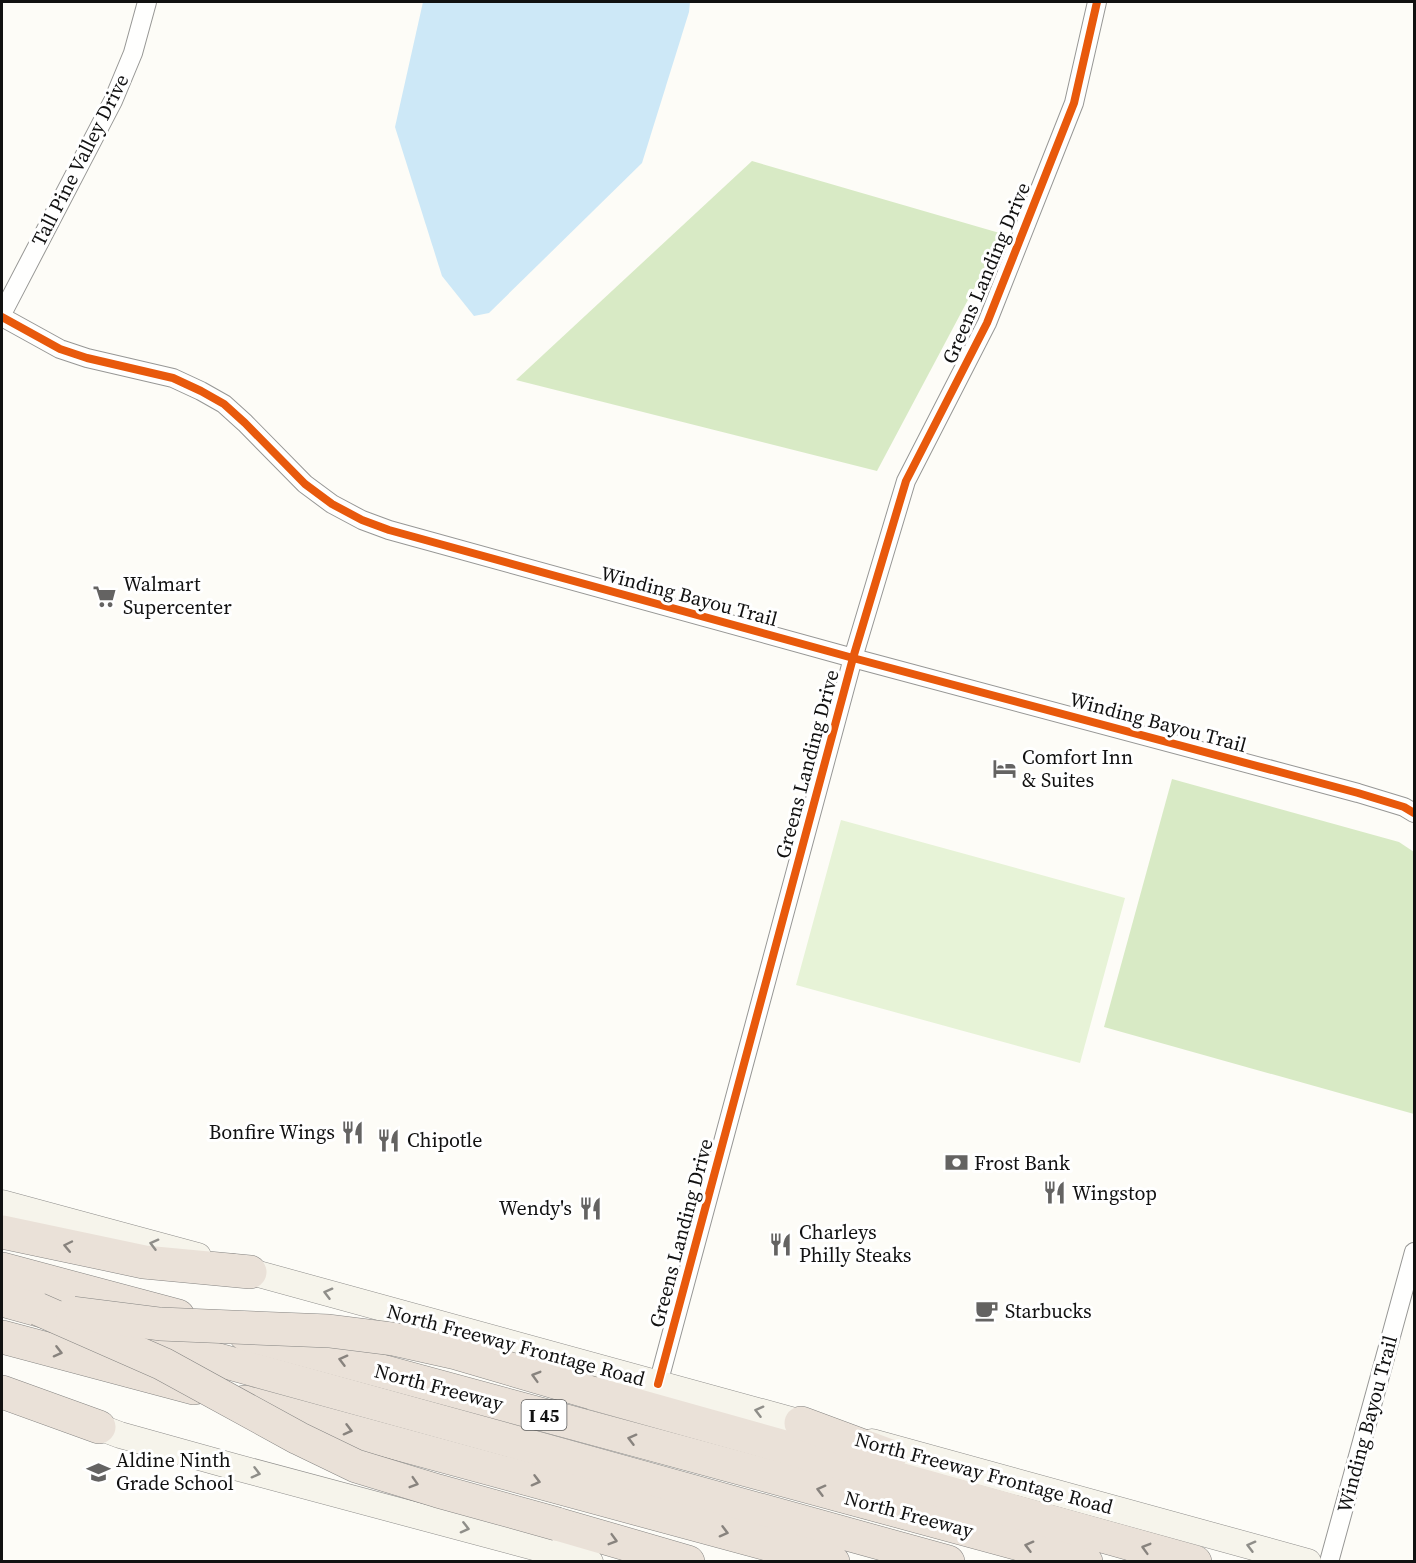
<svg xmlns="http://www.w3.org/2000/svg" width="1416" height="1563" viewBox="0 0 1416 1563" font-family="'Source Serif 4',serif">
  <style>
    .green { fill: #e7f3d7 }
    .forest { fill: #d8eac5 }
    .water { fill: #cde8f7 }
    .lines { fill: none; stroke-linecap: round; stroke-linejoin: round }
    .minor-casing { stroke: #979795; stroke-width: 20 }
    .secondary-casing { stroke: #8e8d8b; stroke-width: 27 }
    .motorway-casing { stroke: #858482; stroke-width: 34 }
    .minor { stroke: #fffffe; stroke-width: 18 }
    .secondary { stroke: #f6f4eb; stroke-width: 26 }
    .motorway { stroke: #eae1d8; stroke-width: 33 }
    .motorway-bridge-casing { stroke: #858482; stroke-width: 34; stroke-linecap: butt }
    .motorway-bridge { stroke: #eae1d8; stroke-width: 33 }
    .cycleway-casing { stroke: #fff; stroke-width: 11 }
    .cycleway { stroke: #e8590c; stroke-width: 8 }
    .oneway { stroke: #8f8e89 }
    .oneway2 { stroke: #88837e }
    .labels { text-anchor: middle; dominant-baseline: central; stroke-width: 6; stroke-linejoin: round; paint-order: stroke }
    .shield { fill: #fff; stroke: #585858; stroke-width: 1.5 }
    .shield-label { font-size: 18px; font-weight: bold; fill: #111 }
    .street-label { font-size: 20px; fill: #111; stroke: #fff }
    .poi-label { font-size: 20px; fill: #111; stroke: #fff; text-anchor: start }
  </style>
  <rect width="100%" height="100%" fill="#fdfcf7"/>
  <polygon class="green" points="841,820 1125,898 1080,1063 796,985"/>
  <g class="forest">
    <polygon points="752,161 1003,234 877,471 516,380"/>
    <polygon points="1172,779 1399,842 1414,852 1414,1114 1104,1027"/>
  </g>
  <polygon class="water" points="423,2 690,2 689,12 642,163 489,313 474,316 442,276 395,127"/>
  <g class="lines">
    <defs>
      <g id="minor">
        <polyline points="2,314 113,101 133,53 147,2"/>
        <polyline points="2,317 60,349 87,358 173,378 201,391 224,404 245,423 305,484 332,504 362,520 389,530 853,658 1358,793 1404,807 1414,813"/>
        <polyline points="658,1384 853,658 906,481 987,323 1074,103 1097,2"/>
        <polyline points="1329,1562 1414,1252"/>
      </g>
      <g id="secondary">
        <polyline points="2,1203 198,1256"/>
        <polyline points="233,1267 820,1428"/>
        <polyline points="80,1422 99,1427 120,1435 235,1467 590,1562"/>
        <polyline points="872,1442 1308,1562"/>
      </g>
      <g id="motorway">
        <polyline points="2,1232 144,1262 250,1272"/>
        <polyline points="2,1269 178,1316"/>
        <polyline points="2,1300 948,1562"/>
        <polyline points="245,1334 1086,1562"/>
        <polyline points="2,1337 194,1388"/>
        <polyline points="2,1392 99,1427"/>
        <polyline points="592,1393 1195,1562"/>
        <polyline points="244,1402 833,1562"/>
        <polyline points="801,1423 890,1456"/>
        <polyline points="557,1524 688,1562"/>
      </g>
    </defs>
    <use href="#minor" class="minor-casing"/>
    <use href="#secondary" class="secondary-casing"/>
    <use href="#motorway" class="motorway-casing"/>
    <use href="#minor" class="minor"/>
    <use href="#secondary" class="secondary"/>
    <use href="#motorway" class="motorway"/>
    <defs>
      <g id="motorway-bridge">
        <polyline points="38,1309 163,1364 298,1438 356,1466 438,1491 557,1524"/>
        <polyline points="73,1313 160,1324 329,1331 393,1339 456,1353 592,1393"/>
      </g>
    </defs>
    <use href="#motorway-bridge" class="motorway-bridge-casing"/>
    <use href="#motorway-bridge" class="motorway-bridge"/>
    <defs>
      <g id="cycleway">
        <polyline points="2,317 60,349 87,358 173,378 201,391 224,404 245,423 305,484 332,504 362,520 389,530 853,658 1358,793 1404,807 1414,813"/>
        <polyline points="658,1384 853,658 906,481 987,323 1074,103 1097,2"/>
      </g>
    </defs>
    <use href="#cycleway" class="cycleway-casing"/>
    <use href="#cycleway" class="cycleway"/>
  </g>
  <defs><path id="oneway-chevron" d="M-2-3.5L2.5 0L-2 3.5" fill="none" stroke-width="1.6" stroke-linecap="round" stroke-linejoin="round" transform="scale(1.5)"/></defs>
  <g class="oneway">
    <use href="#oneway-chevron" transform="translate(154 1244) rotate(-165)"/>
    <use href="#oneway-chevron" transform="translate(328 1293) rotate(-165)"/>
    <use href="#oneway-chevron" transform="translate(759 1411) rotate(-165)"/>
    <use href="#oneway-chevron" transform="translate(256 1473) rotate(15)"/>
    <use href="#oneway-chevron" transform="translate(465 1528) rotate(14)"/>
    <use href="#oneway-chevron" transform="translate(1251 1546) rotate(-165)"/>
  </g>
  <g class="oneway2">
    <use href="#oneway-chevron" transform="translate(68 1246) rotate(-168)"/>
    <use href="#oneway-chevron" transform="translate(58 1352) rotate(14)"/>
    <use href="#oneway-chevron" transform="translate(343 1360) rotate(-165)"/>
    <use href="#oneway-chevron" transform="translate(536 1376) rotate(-164)"/>
    <use href="#oneway-chevron" transform="translate(348 1430) rotate(15)"/>
    <use href="#oneway-chevron" transform="translate(632 1439) rotate(-165)"/>
    <use href="#oneway-chevron" transform="translate(536 1481) rotate(15)"/>
    <use href="#oneway-chevron" transform="translate(414 1483) rotate(17)"/>
    <use href="#oneway-chevron" transform="translate(821 1490) rotate(-165)"/>
    <use href="#oneway-chevron" transform="translate(724 1532) rotate(15)"/>
    <use href="#oneway-chevron" transform="translate(613 1540) rotate(16)"/>
    <use href="#oneway-chevron" transform="translate(1029 1546) rotate(-165)"/>
    <use href="#oneway-chevron" transform="translate(1146 1548) rotate(-164)"/>
  </g>
  <defs>
    <symbol id="supermarket-bare" viewBox="-9 -9 18 18"><path d="M-6-5.5h2.5l.6 2H6L4.5 2H-2.5L-4.4-4H-6ZM-1.5 3.2a1.3 1.3 0 1 0 .1 0ZM3 3.2a1.3 1.3 0 1 0 .1 0Z" fill="#646362" stroke="#fff" stroke-width="2.5" paint-order="stroke"/></symbol>
    <symbol id="hotel-bare" viewBox="-9 -9 18 18"><path d="M-6-4.5h1.5V1H6V5H4.5V3h-9V5H-6ZM-4 0a1.8 1.8 0 1 1 3.6 0ZM.5 0V-2.5h3Q6-2.5 6 0Z" fill="#646362" stroke="#fff" stroke-width="2.5" paint-order="stroke"/></symbol>
    <symbol id="restaurant-bare" viewBox="-9 -9 18 18"><path d="M-5-6h1v4h1v-4h1v4h1v-4h1v5L-1.5 .5V6h-2V.5L-5-1ZM5-6V6H3V1.5H1.5Q1.5-4 5-6Z" fill="#646362" stroke="#fff" stroke-width="2.5" paint-order="stroke"/></symbol>
    <symbol id="bank-bare" viewBox="-9 -9 18 18"><path d="M-6-4H6V4H-6ZM0-2.3a2.3 2.3 0 1 0 0 4.6a2.3 2.3 0 1 0 0-4.6Z" fill="#646362" stroke="#fff" stroke-width="2.5" paint-order="stroke"/></symbol>
    <symbol id="cafe-bare" viewBox="-9 -9 18 18"><path d="M-5.5-4.5H6V0H3Q3 3.5 0 3.5H-2.5Q-5.5 3.5-5.5 0ZM3-3.2v2h1.7v-2ZM-6 4.5H4V6H-6Z" fill="#646362" stroke="#fff" stroke-width="2.5" paint-order="stroke"/></symbol>
    <symbol id="school-bare" viewBox="-9 -9 18 18"><path d="M0-5L7-2L0 1L-7-2ZM-4 1L0 2.5L4 1V4Q0 6-4 4Z" fill="#646362" stroke="#fff" stroke-width="2.5" paint-order="stroke"/></symbol>
  </defs>
  <g fill-rule="evenodd">
    <use href="#supermarket-bare" x="88" y="580" width="33" height="33"/>
    <use href="#hotel-bare" x="988" y="752" width="33" height="33"/>
    <use href="#restaurant-bare" x="336" y="1116" width="33" height="33"/>
    <use href="#restaurant-bare" x="372" y="1124" width="33" height="33"/>
    <use href="#bank-bare" x="940" y="1146" width="33" height="33"/>
    <use href="#restaurant-bare" x="1038" y="1176" width="33" height="33"/>
    <use href="#restaurant-bare" x="574" y="1192" width="33" height="33"/>
    <use href="#restaurant-bare" x="764" y="1228" width="33" height="33"/>
    <use href="#cafe-bare" x="970" y="1294" width="33" height="33"/>
    <use href="#school-bare" x="82" y="1456" width="33" height="33"/>
  </g>
  <g class="labels">
    <rect class="shield" x="521.5" y="1400" width="45" height="30" rx="4.5"/>
    <g class="shield-label">
      <text x="544" y="1415">I 45</text>
    </g>
    <g class="street-label">
      <text transform="translate(80 160) rotate(-63)">Tall Pine Valley Drive</text>
      <text transform="translate(986 273) rotate(-67)">Greens Landing Drive</text>
      <text transform="translate(689 596) rotate(15)">Winding Bayou Trail</text>
      <text transform="translate(1158 722) rotate(15)">Winding Bayou Trail</text>
      <text transform="translate(807 764) rotate(-75)">Greens Landing Drive</text>
      <text transform="translate(681 1233) rotate(-75)">Greens Landing Drive</text>
      <text transform="translate(516 1345) rotate(15)">North Freeway Frontage Road</text>
      <text transform="translate(439 1387) rotate(15)">North Freeway</text>
      <text transform="translate(1367 1424) rotate(-75)">Winding Bayou Trail</text>
      <text transform="translate(984 1473) rotate(15)">North Freeway Frontage Road</text>
      <text transform="translate(909 1514) rotate(15)">North Freeway</text>
    </g>
    <g class="poi-label">
      <text x="123" y="584">Walmart<tspan x="123" dy="23">Supercenter</tspan></text>
      <text x="1022" y="757">Comfort Inn<tspan x="1022" dy="23">&amp; Suites</tspan></text>
      <text x="335" y="1132" text-anchor="end">Bonfire Wings</text>
      <text x="407" y="1140">Chipotle</text>
      <text x="974" y="1163">Frost Bank</text>
      <text x="1072" y="1193">Wingstop</text>
      <text x="572" y="1208" text-anchor="end">Wendy's</text>
      <text x="799" y="1232">Charleys<tspan x="799" dy="23">Philly Steaks</tspan></text>
      <text x="1005" y="1311">Starbucks</text>
      <text x="116" y="1460">Aldine Ninth<tspan x="116" dy="23">Grade School</tspan></text>
    </g>
  </g>
  <rect width="1416" height="1563" fill="none" stroke="#111111" stroke-width="6"/>
</svg>
